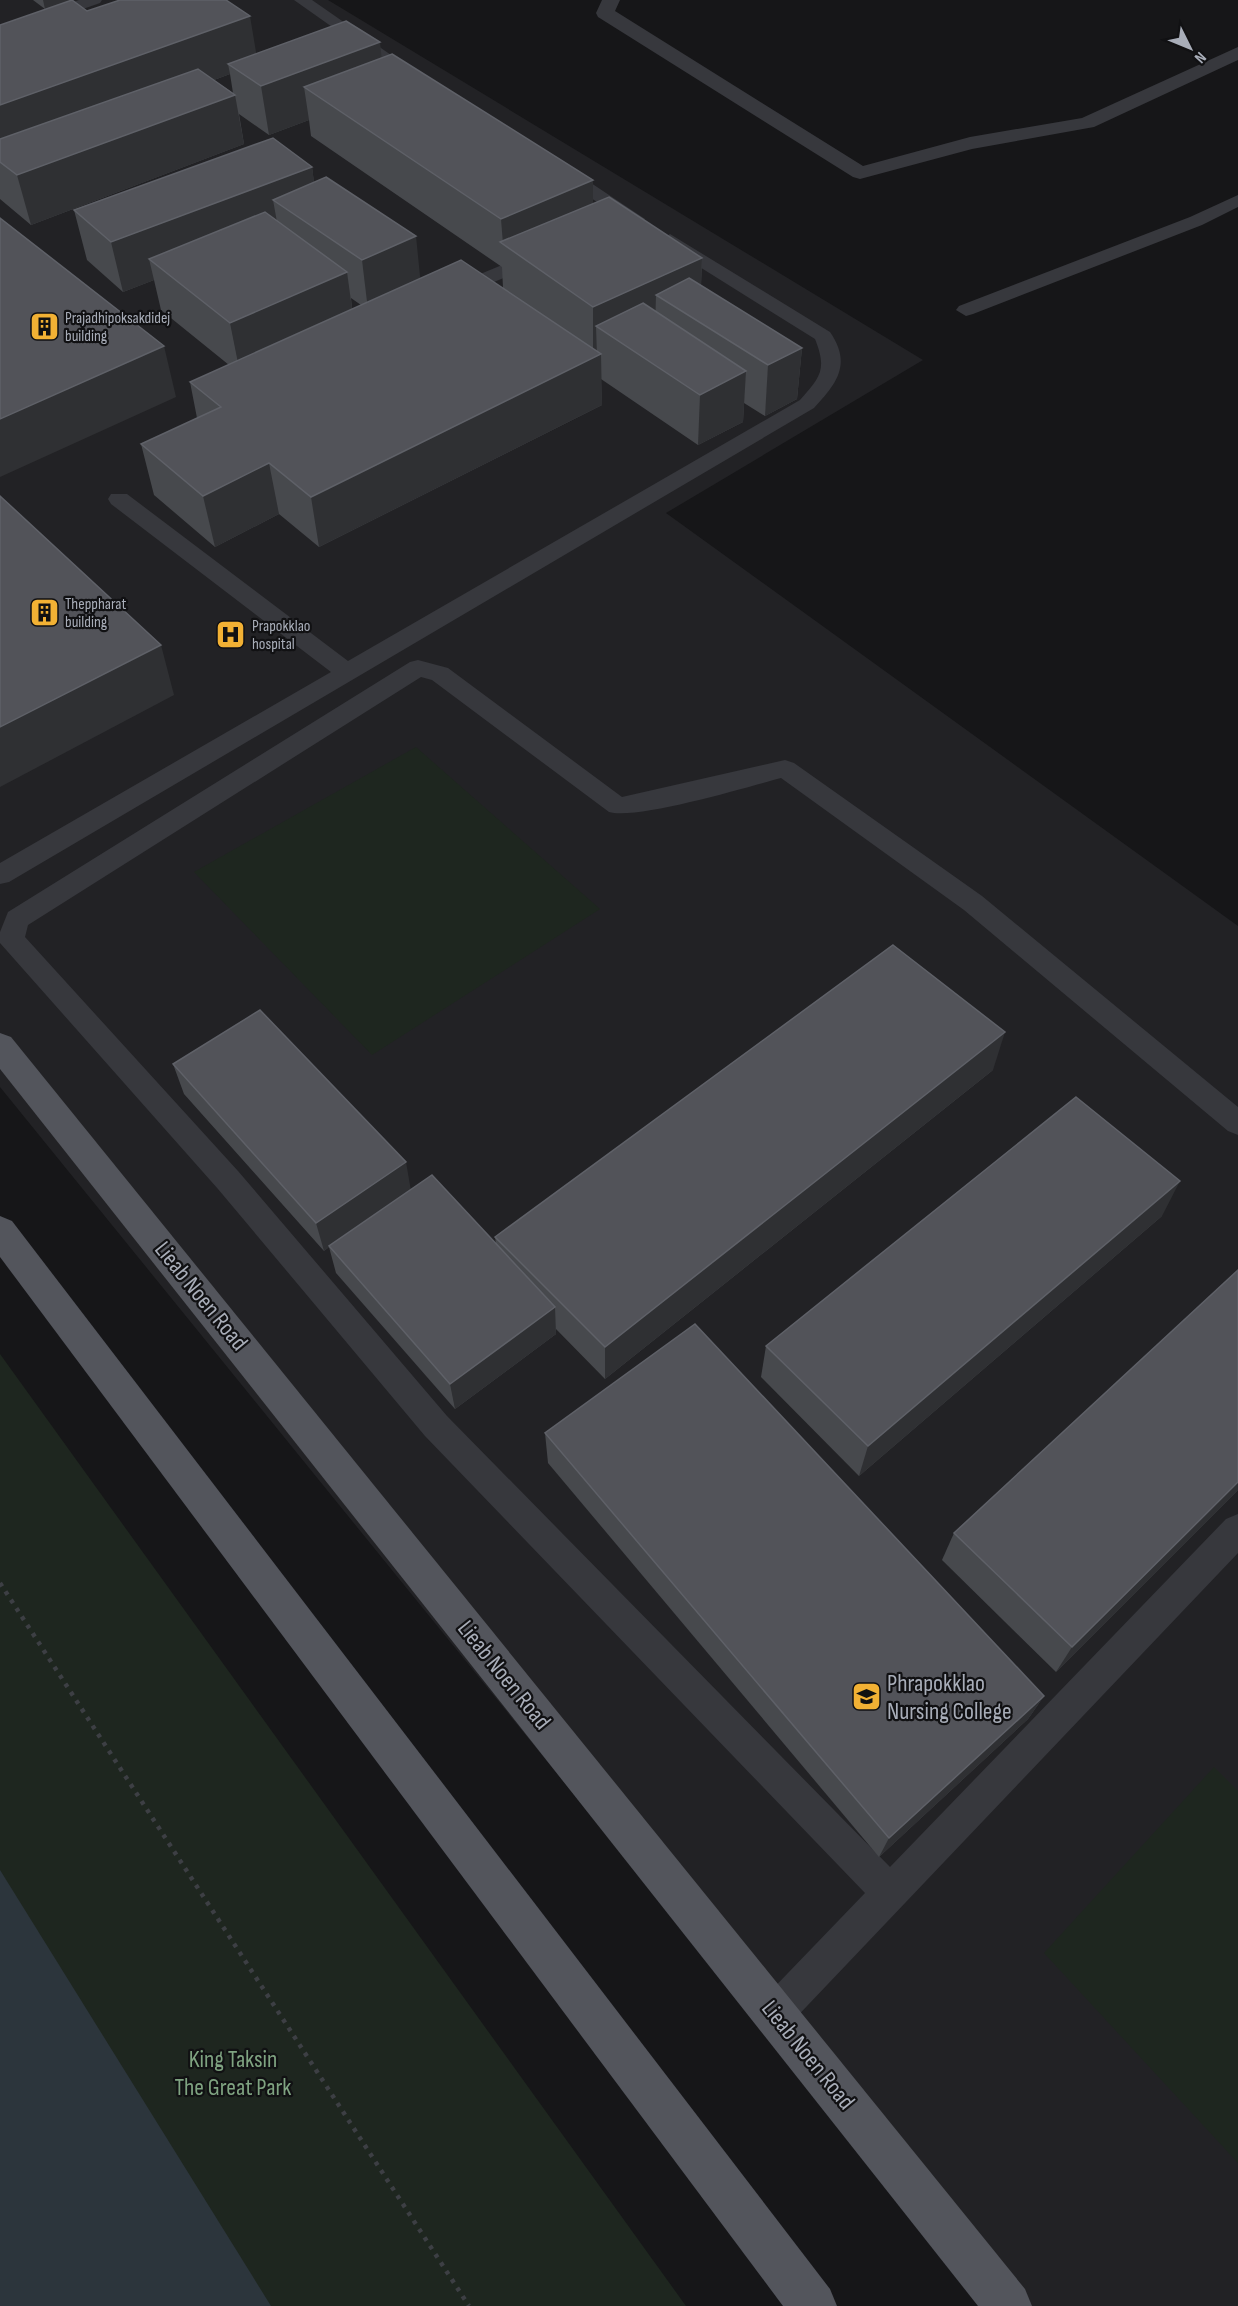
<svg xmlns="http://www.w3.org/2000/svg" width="1238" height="2306" viewBox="0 0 1238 2306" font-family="'Sofia Sans Condensed',sans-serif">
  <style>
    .built { fill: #222225 }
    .green { fill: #1e261f }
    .water { fill: #2c353c }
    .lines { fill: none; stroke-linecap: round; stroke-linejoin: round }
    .path { stroke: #3d3f44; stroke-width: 4.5; stroke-dasharray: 4 6; stroke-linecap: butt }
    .service { fill: #37383d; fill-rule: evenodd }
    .minor { fill: #37383d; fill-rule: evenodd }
    .primary { fill: #53555c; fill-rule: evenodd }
    .wall { fill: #47494d; fill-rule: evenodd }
    .shaded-wall { fill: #2f3033 }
    .building { fill: #525359; stroke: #5f6168; stroke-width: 1.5 }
    .labels { text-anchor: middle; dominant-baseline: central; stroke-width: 4.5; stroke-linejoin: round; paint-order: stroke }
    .far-poi-label { font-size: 16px; fill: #a8adb8; stroke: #111113; text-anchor: start }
    .near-street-label { font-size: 24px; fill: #a8adb8; stroke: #111113 }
    .near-poi-label { font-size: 24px; fill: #a8adb8; stroke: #111113; text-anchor: start }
    .near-park-label { font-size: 24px; fill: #7fa381; stroke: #111113 }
  </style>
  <rect width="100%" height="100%" fill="#161618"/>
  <polygon class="built" points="0,0 328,0 923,360 666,513 1238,926 1238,2306 989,2306 0,1087"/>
  <g class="green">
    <polygon points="416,747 600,909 372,1055 194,872"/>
    <polygon points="0,1354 686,2306 0,2306"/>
    <polygon points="1214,1767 1238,1791 1238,2163 1044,1953"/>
  </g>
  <polygon class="water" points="0,1870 271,2306 0,2306"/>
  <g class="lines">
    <polyline class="path" points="0,1583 469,2306"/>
    <g class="service">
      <polygon points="79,0 102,0 100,3 0,38 0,28"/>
      <polygon points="294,0 312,0 424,78 416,83 410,82"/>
      <polygon points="561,166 567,167 645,219 636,224 630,223 555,175 552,171"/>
      <polygon points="1238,195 1238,207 1202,225 973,314 966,316 956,310 959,306 1190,217"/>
      <path d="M670,234l160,98c22,32 7,51 -16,76l-805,474 -9,2v-21l331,-191 -220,-168 -3,-5 3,-5h16l221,167 452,-261c21,-23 27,-31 15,-61l-152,-95 -2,-4z"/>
      <polygon points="536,251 543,253 545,257 543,261 487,285 480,287 471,281 473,277"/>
      <path d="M418,660l30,8 174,129 163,-37 9,3 188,133 256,211v28l-10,-4 -264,-221 -183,-132c-34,9 -144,42 -172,34l-177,-132 -11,-3 -393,248 -3,12 213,234 209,245 443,451 336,-348 12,-5v39l-450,473 -13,6 -13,-6 -6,-13 6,-13 103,-107 -440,-457 -207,-247 -218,-246v-11l8,-20 402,-250z"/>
    </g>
    <polygon class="minor" points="602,0 620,0 615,11 863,166 970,137 1082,118 1238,47 1238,60 1094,127 972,149 860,179 853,177 598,17 596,13"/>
    <g class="primary">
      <polygon points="0,1033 11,1037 1025,2289 1032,2306 978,2306 0,1069"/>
      <polygon points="0,1216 12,1221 830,2289 837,2306 783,2306 0,1257"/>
    </g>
  </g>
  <g class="wall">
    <polygon points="33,0 72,0 45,9"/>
    <path d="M87,11l169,43 125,4 212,122v23l109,55 -1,28 101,62 -5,51 -32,17 -21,-13 -1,19 -45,23 -97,-66 1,26 -283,142 -40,-33 -64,33 -61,-52 -13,-51 56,-26 -7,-36 39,-17 -68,-55 -7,-30 -31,12 -36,-32 -13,-50 238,-43 2,16 106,95 83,10 -1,-21 -191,-131 -2,-16 -40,15 -30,-21 5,30 -213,81 -31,-26v-174zM230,74l3,19 -19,-13zM351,298l10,7 -9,4z"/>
    <polygon points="173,1064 411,1190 496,1244 495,1237 993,1070 605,1379 556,1329 556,1334 455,1409 336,1273 329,1247 324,1251 184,1094"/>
    <polygon points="1162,1216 859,1476 761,1377 766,1346"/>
    <polygon points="545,1433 1044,1696 1028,1719 879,1857 548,1463"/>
    <polygon points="1238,1490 1056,1672 942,1560 954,1533"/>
  </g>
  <g class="shaded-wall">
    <polygon points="43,0 72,0 45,9"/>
    <polygon points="250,16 258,64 228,64 230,74 3,158 0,148 0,105"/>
    <polygon points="380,42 385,91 304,87 309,120 269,135 261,86"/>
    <polygon points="235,95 244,144 31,225 17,175"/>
    <polygon points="312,167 319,217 273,200 279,233 149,259 154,280 123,292 111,242"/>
    <polygon points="593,180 593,230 503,244 501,219"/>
    <polygon points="416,236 421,286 368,310 362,260"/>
    <polygon points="702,258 700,309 656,295 655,330 596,326 597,356 601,354 602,405 319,547 311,497 593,358 593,307"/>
    <polygon points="347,272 354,323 240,373 230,323"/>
    <polygon points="164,346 176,397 0,477 0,419"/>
    <polygon points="802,348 797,399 765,416 768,365"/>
    <polygon points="746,371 743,422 698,445 700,395"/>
    <polygon points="269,463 279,514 215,547 203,496"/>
    <polygon points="161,645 174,695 0,787 0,727"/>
    <polygon points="1005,1032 993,1070 605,1379 605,1347"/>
    <polygon points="406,1162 411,1191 329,1246 329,1247 324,1251 316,1223"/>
    <polygon points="1180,1181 1162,1216 859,1476 868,1446"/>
    <polygon points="555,1307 556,1334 455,1409 450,1384"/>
    <polygon points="1238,1482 1238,1490 1056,1672 1072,1647"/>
    <polygon points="1044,1696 1028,1719 879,1857 889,1838"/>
  </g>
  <g class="building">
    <polygon points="72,0 87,11 120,0 226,0 250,16 0,105 0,25"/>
    <polygon points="346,21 380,42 261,86 228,64"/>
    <polygon points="392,54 593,180 501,219 304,87"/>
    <polygon points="198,69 235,95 17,175 0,162 0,139"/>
    <polygon points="273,138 312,167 111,242 74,210"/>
    <polygon points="326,177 416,236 362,260 273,200"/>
    <polygon points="609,197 702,258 593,307 500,242"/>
    <polygon points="265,212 347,272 230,323 149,259"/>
    <polygon points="0,218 164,346 0,419"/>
    <polygon points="461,260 601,354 311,497 269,463 203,496 141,444 221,407 190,382"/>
    <polygon points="689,278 802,348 768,365 656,295"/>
    <polygon points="643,303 746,371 700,395 596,326"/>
    <polygon points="0,496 161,645 0,727"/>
    <polygon points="893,945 1005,1032 605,1347 495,1237"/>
    <polygon points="260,1010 406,1162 316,1223 173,1064"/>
    <polygon points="1076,1097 1180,1181 868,1446 766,1346"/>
    <polygon points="432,1175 555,1307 450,1384 329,1246"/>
    <polygon points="1238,1270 1238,1482 1072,1647 954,1533"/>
    <polygon points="695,1324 1044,1696 889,1838 545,1433"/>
  </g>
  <defs>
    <symbol id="building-square" viewBox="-11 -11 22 22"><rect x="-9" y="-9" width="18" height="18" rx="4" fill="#f2b134" stroke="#111113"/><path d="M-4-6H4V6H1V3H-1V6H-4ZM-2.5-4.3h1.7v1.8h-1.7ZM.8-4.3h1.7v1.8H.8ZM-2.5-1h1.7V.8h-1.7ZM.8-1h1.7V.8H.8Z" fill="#111"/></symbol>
    <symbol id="hospital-square" viewBox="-11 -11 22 22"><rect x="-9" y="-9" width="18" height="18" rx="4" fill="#f2b134" stroke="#111113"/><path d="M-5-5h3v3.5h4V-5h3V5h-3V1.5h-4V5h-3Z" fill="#111"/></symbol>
    <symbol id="university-square" viewBox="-11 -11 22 22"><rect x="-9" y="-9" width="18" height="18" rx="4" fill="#f2b134" stroke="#111113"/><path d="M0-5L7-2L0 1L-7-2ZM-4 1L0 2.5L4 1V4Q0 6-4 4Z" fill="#111"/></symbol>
  </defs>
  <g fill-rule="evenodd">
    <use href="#building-square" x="28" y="310" width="33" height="33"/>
    <use href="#building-square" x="28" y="596" width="33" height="33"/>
    <use href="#hospital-square" x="214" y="618" width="33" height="33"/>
    <use href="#university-square" x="850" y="1680" width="33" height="33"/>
  </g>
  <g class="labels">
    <g class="far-poi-label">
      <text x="65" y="318">Prajadhipoksakdidej<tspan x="65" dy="18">building</tspan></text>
      <text x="65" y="604">Theppharat<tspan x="65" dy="18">building</tspan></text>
      <text x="252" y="626">Prapokklao<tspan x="252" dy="18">hospital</tspan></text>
    </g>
    <g class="near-street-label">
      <text transform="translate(201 1296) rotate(51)">Lieab Noen Road</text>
      <text transform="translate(504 1675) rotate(51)">Lieab Noen Road</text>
      <text transform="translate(808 2055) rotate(51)">Lieab Noen Road</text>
    </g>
    <g class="near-poi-label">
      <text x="887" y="1683">Phrapokklao<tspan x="887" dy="28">Nursing College</tspan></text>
    </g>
    <g class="near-park-label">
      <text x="233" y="2059">King Taksin<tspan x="233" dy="28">The Great Park</tspan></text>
    </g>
  </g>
  <g transform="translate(1190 48) rotate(133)" stroke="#111113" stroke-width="4.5" paint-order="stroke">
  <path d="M0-4.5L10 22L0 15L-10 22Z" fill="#a8adb8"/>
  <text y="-9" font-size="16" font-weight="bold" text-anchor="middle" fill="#a8adb8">N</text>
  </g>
</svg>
